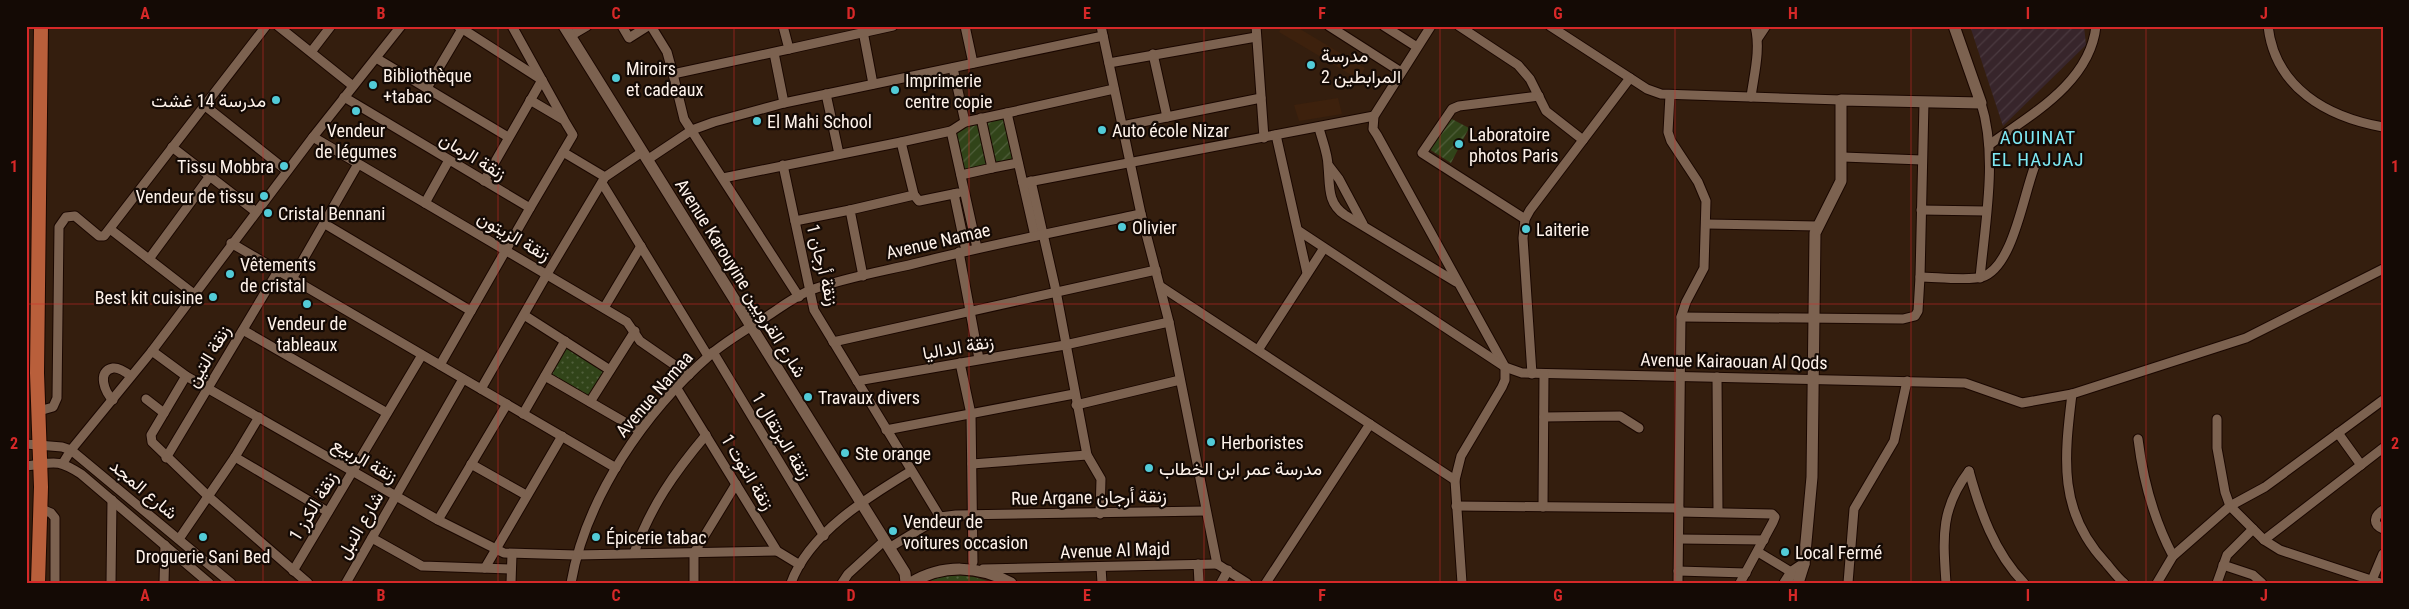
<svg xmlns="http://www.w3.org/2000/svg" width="2409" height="609" viewBox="0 0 2409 609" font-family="'Roboto Condensed',Vazirmatn,sans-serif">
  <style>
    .industrial { fill: url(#industrial-furrows) }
    .built { fill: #3d210d }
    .park { fill: url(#park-dots) }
    .garden { fill: url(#garden-furrows) }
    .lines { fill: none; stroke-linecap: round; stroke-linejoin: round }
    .street-casing { stroke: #1a0700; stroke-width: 11 }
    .secondary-casing { stroke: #1a0700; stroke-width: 13 }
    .primary-casing { stroke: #1a0700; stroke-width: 16 }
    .street { stroke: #7c6250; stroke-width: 9 }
    .secondary { stroke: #7c6250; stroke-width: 11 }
    .primary { stroke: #b95f3b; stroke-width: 14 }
    .grid { fill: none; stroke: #d62828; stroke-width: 1; stroke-opacity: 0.55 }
    .poi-dot { fill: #52cbd7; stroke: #140a05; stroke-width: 2 }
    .labels { text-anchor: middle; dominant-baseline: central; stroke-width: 4.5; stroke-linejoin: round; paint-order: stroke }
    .poi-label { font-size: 18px; fill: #fef2ea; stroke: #140a05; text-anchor: start }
    .street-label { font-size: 18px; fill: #fef2ea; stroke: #140a05 }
    .neighbourhood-label { font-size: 19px; letter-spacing: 1px; fill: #7ee9f4; stroke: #140a05 }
    .neatline { fill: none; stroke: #d62828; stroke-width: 2 }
    .grid-label { font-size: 16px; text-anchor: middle; font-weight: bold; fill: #d62828 }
  </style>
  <defs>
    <pattern id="industrial-furrows" width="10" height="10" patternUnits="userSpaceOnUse" patternTransform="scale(1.25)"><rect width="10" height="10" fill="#37252b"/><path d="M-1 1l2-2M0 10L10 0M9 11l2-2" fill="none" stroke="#4b3a40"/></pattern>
    <pattern id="park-dots" width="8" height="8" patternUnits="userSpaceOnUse" patternTransform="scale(1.25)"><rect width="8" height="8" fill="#314419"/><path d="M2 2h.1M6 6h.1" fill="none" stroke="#505f3b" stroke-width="1.8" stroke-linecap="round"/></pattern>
    <pattern id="garden-furrows" width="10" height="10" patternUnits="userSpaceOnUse" patternTransform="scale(1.25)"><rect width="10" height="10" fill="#314419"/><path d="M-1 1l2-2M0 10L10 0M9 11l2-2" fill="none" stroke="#505f3b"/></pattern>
  </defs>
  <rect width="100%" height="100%" fill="#341e0e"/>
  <polygon class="industrial" points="1970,26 2084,26 2086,45 2003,126"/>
  <g class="built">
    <polygon points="1282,26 1295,26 1365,68 1358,79 1279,32"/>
    <polygon points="1338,98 1342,114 1299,121 1294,105"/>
  </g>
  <g class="park">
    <polygon points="568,343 609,370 590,401 548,376"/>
    <polygon points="958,575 974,577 994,583 924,583 941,577"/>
  </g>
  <g class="garden">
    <polygon points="1007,113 1018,163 961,175 951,131"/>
    <polygon points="1446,116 1469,128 1451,163 1426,147"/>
  </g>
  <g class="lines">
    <defs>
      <g id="street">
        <polyline points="278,26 353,86"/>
        <polyline points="458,26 542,80 484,181"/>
        <polyline points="512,26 563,118"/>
        <polyline points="622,26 629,38 648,26"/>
        <polyline points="651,26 667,52 673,74 789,49 783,26"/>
        <polyline points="862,26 873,84"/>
        <polyline points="965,26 973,63"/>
        <polyline points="1101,26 1141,214 1169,322 1217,564"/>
        <polyline points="1256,26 1264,138"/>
        <polyline points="1329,26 1401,72"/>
        <polyline points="1384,26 1417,47"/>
        <polyline points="1431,26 1374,116 1373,129 1377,135 1505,367 1505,380 1502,387 1461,456 1455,480 1462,583"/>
        <polyline points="1459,26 1518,65 1530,79 1546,111 1583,140"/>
        <polyline points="1550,26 1647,89 1661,94 1841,100"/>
        <path d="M2268,26c7,62 59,91 115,101"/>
        <polyline points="570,36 587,26"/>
        <polyline points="1758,38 1766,26"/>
        <polyline points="789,49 893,26"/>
        <polyline points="311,52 331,26"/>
        <polyline points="774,53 784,103"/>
        <polyline points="1153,54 1167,117"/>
        <polyline points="376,58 508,137"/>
        <polyline points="1109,63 1256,37"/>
        <polyline points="953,68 965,122"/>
        <polyline points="673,74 684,119 799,297"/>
        <polyline points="427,88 462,29 466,26"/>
        <polyline points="826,94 839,154"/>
        <polyline points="1670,95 1668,132 1671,141 1698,182 1706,201 1704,268 1686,302 1681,317 1678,583"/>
        <polyline points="344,97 530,208 563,152"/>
        <path d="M1751,97c3,-23 10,-48 4,-71"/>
        <polyline points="530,100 564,120 573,135 563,152 605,177"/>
        <polyline points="204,105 287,171"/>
        <polyline points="1007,113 1114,89"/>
        <polyline points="981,118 992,168 1018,163"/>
        <polyline points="1122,126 1261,98"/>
        <path d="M1319,128c3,12 9,26 9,38 2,20 -1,37 17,49l111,67"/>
        <polyline points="951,131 977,248"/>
        <polyline points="1276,135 1307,273"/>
        <polyline points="313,137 627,322 640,341 689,375"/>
        <path d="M1989,145c41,-30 101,-62 107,-119"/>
        <polyline points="172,147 256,212"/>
        <polyline points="1843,157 1922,160"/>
        <polyline points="647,160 692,130 714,122 784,103 1103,36"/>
        <polyline points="783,165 814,310 940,517 956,515 1205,511"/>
        <polyline points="1329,166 1339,179 1363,224"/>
        <polyline points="961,175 992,168"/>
        <polyline points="723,178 901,142 951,131 965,122 1007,113 1035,236"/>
        <polyline points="1031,181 1056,291 1087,455 1101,479 1100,514"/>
        <polyline points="602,183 708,356"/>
        <polyline points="1023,183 1374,116"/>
        <polyline points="954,194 966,251"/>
        <polyline points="914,195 919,201 958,193"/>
        <polyline points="425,203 449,160"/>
        <polyline points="1921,210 1986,211"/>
        <polyline points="1525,219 1422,153 1452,109 1459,106 1539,96"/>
        <polyline points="795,221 850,210"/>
        <polyline points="325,224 471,311"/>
        <polyline points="1706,224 1817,226"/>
        <polyline points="110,229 194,294"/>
        <polyline points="1299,231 1505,367 1522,373 1965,383 2022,403 2072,394 2246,338 2383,269"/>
        <polyline points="231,243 616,468"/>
        <polyline points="959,252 979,359"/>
        <polyline points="149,259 210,176"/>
        <polyline points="863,276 850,210 914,195 901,142"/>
        <path d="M1920,277c15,0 49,4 62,0 32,-10 42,-87 54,-114"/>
        <path d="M1980,278c5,-55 18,-122 1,-175"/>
        <polyline points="292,279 358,164"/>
        <polyline points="1160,286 1455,480"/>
        <polyline points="604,308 641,246"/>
        <polyline points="524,315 610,370"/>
        <polyline points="1681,317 1903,319 1915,316 1918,311 1920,277 1924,102"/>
        <polyline points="243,330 387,413"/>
        <polyline points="833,342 1156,270"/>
        <polyline points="1258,350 1324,248"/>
        <polyline points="152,351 186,376 438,520 504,553 576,555 777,551"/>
        <polyline points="713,352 824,536"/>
        <polyline points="960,363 971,414 973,562"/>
        <polyline points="440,365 530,208"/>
        <polyline points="1532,374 1523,238 1525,219 1530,210 1630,78"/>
        <polyline points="186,376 151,435 152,442 209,497 308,583"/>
        <polyline points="545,376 640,431"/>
        <polyline points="1717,377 1718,512"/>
        <polyline points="857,381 1065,345 1169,322"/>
        <polyline points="676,387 777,551 800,565"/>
        <polyline points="481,389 547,274 605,177 642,152"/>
        <path d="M2072,394c-8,65 -14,118 34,169 6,7 11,14 18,20"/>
        <polyline points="146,399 164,413"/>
        <path d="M113,400c-8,-7 -17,-29 0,-32 6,-1 14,5 18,8"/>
        <polyline points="590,402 635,331"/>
        <polyline points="1076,405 1180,380"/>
        <polyline points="39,411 53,407 57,398 59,227 66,217 75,216 99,236 104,236 266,26"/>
        <polyline points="523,414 565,341"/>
        <polyline points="1544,417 1620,416 1639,428"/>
        <polyline points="2217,419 2217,448 2225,492 2230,506 2264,540 2280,550 2380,583"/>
        <polyline points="886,430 1074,394"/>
        <polyline points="2338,433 2361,465"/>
        <path d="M2138,439c5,41 16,81 35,117"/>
        <polyline points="26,444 62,447 71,450 231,583"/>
        <polyline points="235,457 328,512"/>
        <polyline points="166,458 278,271"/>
        <polyline points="63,463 71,450 152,351 313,137 401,26"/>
        <polyline points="471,464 526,495"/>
        <polyline points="972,464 1087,455"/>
        <path d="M26,466c28,-3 30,-8 55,8l128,109"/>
        <path d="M1969,471c11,40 25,81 55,112"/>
        <polyline points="1456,506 1679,508"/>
        <polyline points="1543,507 1544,374"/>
        <polyline points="39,508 51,513 55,518 55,583"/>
        <path d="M2383,510c-9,6 -11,14 0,19"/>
        <polyline points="1679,512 1772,514 1775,517 1773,522 1740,583"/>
        <polyline points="438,520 507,404"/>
        <polyline points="372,538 422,566 511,569"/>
        <polyline points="179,539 235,457 259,417"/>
        <polyline points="1679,539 1764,540"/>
        <polyline points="2264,540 2383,448"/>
        <polyline points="889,548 940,517"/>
        <polyline points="1758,552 1796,575"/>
        <path d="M634,553c17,-47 40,-80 72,-118"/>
        <polyline points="1198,564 1199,583"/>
        <polyline points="1217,564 1247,583"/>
        <polyline points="2223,565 2253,575 2262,583"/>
        <polyline points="1101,567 1102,583"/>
        <polyline points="485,568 562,436"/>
        <polyline points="983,569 1217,564"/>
        <polyline points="293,571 422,355"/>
        <polyline points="1678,571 1746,573"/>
        <polyline points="2372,580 2383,554"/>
        <polyline points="111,583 112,500"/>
        <polyline points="164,583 165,545"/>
        <polyline points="346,583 463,379"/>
        <polyline points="511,583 512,554"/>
        <path d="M571,583c15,-86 74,-171 139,-228 16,-14 37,-26 56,-38 14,-9 29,-21 45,-27 33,-12 68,-18 102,-26 76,-19 152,-34 228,-50"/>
        <polyline points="694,583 694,553 736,484"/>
        <path d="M791,583c18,-50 77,-86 120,-112"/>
        <polyline points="842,583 848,574 884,541"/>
        <polyline points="1221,583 1228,570"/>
        <polyline points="1266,583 1370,424"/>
        <polyline points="1848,583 1854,509 1894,441 1907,381"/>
        <path d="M1946,583c-3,-45 -6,-74 23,-112"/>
        <polyline points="2157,583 2173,556 2230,506 2265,487 2383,400"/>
        <polyline points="2217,583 2227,555 2253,529"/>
      </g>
      <g id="secondary">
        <polyline points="564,26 905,573 906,583"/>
        <path d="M911,583c31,-19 68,-18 100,0"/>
        <polyline points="1785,583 1792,572 1804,564"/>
        <polyline points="1798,583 1804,564 1812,477 1815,233 1841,181 1841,100 1981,103 1954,26"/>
      </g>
      <polyline id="primary" points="38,583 41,487 37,373 41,26"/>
    </defs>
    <use href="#street" class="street-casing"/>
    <use href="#secondary" class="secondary-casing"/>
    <use href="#primary" class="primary-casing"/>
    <use href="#street" class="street"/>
    <use href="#secondary" class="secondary"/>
    <use href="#primary" class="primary"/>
  </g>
  <path class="grid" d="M263,26v557M498,26v557M734,26v557M969,26v557M1204,26v557M1440,26v557M1675,26v557M1911,26v557M2146,26v557M26,304h2357"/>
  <g class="poi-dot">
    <circle cx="1311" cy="65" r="5"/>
    <circle cx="616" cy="78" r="5"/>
    <circle cx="373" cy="85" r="5"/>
    <circle cx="895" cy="90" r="5"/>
    <circle cx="276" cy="100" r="5"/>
    <circle cx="356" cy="111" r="5"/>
    <circle cx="757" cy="121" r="5"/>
    <circle cx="1102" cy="130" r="5"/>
    <circle cx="1459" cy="144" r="5"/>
    <circle cx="284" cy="166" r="5"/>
    <circle cx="264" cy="196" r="5"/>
    <circle cx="268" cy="213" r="5"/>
    <circle cx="1122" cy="227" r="5"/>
    <circle cx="1526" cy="229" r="5"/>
    <circle cx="230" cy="274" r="5"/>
    <circle cx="213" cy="297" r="5"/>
    <circle cx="307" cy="304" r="5"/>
    <circle cx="808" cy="397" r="5"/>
    <circle cx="1211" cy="442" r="5"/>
    <circle cx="845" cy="453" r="5"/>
    <circle cx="1149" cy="468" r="5"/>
    <circle cx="893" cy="531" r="5"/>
    <circle cx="203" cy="537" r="5"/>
    <circle cx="596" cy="537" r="5"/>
    <circle cx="1785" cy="552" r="5"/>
  </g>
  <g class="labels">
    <g class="poi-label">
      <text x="1321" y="55">مدرسة<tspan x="1321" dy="21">المرابطين 2</tspan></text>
      <text x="626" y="68">Miroirs<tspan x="626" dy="21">et cadeaux</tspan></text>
      <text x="383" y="75">Bibliothèque<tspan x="383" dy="21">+tabac</tspan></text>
      <text x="905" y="80">Imprimerie<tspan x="905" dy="21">centre copie</tspan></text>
      <text x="266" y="100" text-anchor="end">مدرسة 14 غشت</text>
      <text x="767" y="121">El Mahi School</text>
      <text x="356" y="130" text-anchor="middle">Vendeur<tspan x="356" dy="21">de légumes</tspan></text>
      <text x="1112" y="130">Auto école Nizar</text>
      <text x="1469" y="134">Laboratoire<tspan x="1469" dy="21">photos Paris</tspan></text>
      <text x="274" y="166" text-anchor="end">Tissu Mobbra</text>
      <text x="254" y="196" text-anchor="end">Vendeur de tissu</text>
      <text x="278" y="213">Cristal Bennani</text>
      <text x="1132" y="227">Olivier</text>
      <text x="1536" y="229">Laiterie</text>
      <text x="240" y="264">Vêtements<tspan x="240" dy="21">de cristal</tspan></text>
      <text x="203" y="297" text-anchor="end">Best kit cuisine</text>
      <text x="307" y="323" text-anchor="middle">Vendeur de<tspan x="307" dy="21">tableaux</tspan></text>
      <text x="818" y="397">Travaux divers</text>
      <text x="1221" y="442">Herboristes</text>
      <text x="855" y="453">Ste orange</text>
      <text x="1159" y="468">مدرسة عمر ابن الخطاب</text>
      <text x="903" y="521">Vendeur de<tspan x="903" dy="21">voitures occasion</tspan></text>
      <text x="606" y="537">Épicerie tabac</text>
      <text x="1795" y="552">Local Fermé</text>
      <text x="203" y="556" text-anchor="middle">Droguerie Sani Bed</text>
    </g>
    <g class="street-label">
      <text transform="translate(473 156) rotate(31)">زنقة الرمان</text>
      <text transform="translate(514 236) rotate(30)">زنقة الزيتون</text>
      <text transform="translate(938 241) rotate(-13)">Avenue Namae</text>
      <text transform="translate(823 265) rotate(76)">زنقة أرجان 1</text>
      <text transform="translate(741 278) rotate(58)">Avenue Karouyine شارع القرويين</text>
      <text transform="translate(958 347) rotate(-10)">زنقة الداليا</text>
      <text transform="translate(208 356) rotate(-59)">زنقة التين</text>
      <text transform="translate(1734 361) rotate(1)">Avenue Kairaouan Al Qods</text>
      <text transform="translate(654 394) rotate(-49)">Avenue Namaa</text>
      <text transform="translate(782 436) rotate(59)">زنقة البرتقال 1</text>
      <text transform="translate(365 460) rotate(30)">زنقة الربيع</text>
      <text transform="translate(748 472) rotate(59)">زنقة التوت 1</text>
      <text transform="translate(144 489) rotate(40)">شارع المجد</text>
      <text transform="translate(1089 497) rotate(-1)">Rue Argane زنقة أرجان</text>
      <text transform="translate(313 506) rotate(-59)">زنقة الكرز 1</text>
      <text transform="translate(360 525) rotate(-60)">شارع النبل</text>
      <text transform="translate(1115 550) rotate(-2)">Avenue Al Majd</text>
    </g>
    <g class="neighbourhood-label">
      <text x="2038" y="137">AOUINAT<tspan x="2038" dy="22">EL HAJJAJ</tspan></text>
    </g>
  </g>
  <rect width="2409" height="609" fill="none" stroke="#140a05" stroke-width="55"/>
  <rect x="28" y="28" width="2354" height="554" class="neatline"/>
  <g class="grid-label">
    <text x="145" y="19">A</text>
    <text x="381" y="19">B</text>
    <text x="616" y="19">C</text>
    <text x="851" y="19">D</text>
    <text x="1087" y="19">E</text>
    <text x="1322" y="19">F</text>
    <text x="1558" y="19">G</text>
    <text x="1793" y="19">H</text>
    <text x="2028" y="19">I</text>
    <text x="2264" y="19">J</text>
    <text x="14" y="172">1</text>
    <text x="2395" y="172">1</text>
    <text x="14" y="449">2</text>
    <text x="2395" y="449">2</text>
    <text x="145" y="601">A</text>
    <text x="381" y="601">B</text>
    <text x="616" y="601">C</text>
    <text x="851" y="601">D</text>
    <text x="1087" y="601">E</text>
    <text x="1322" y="601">F</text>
    <text x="1558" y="601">G</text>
    <text x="1793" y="601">H</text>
    <text x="2028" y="601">I</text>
    <text x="2264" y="601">J</text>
  </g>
</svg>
